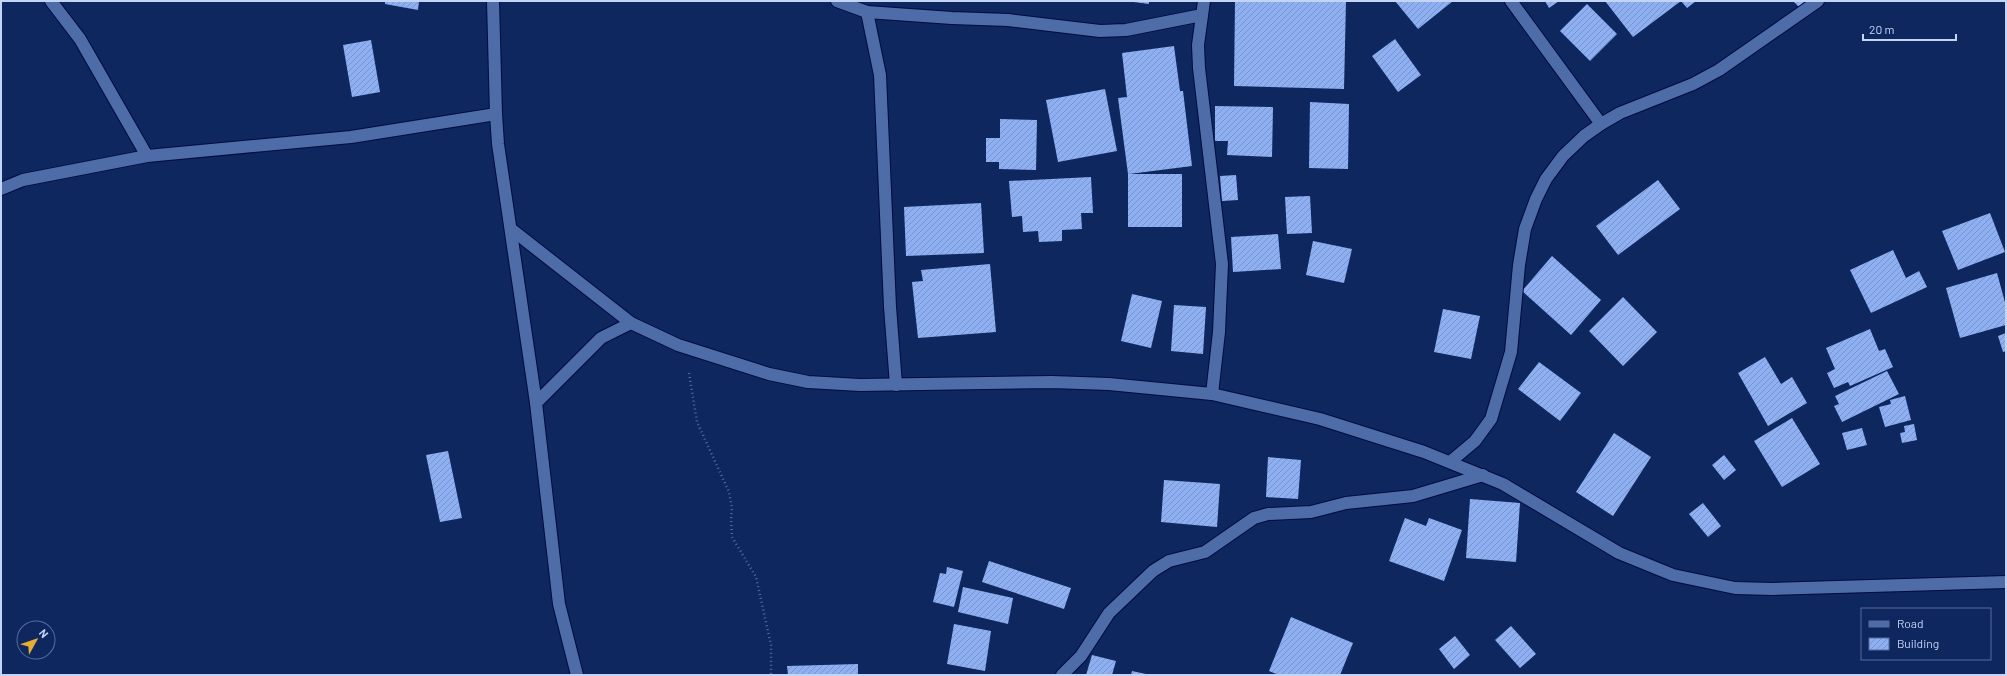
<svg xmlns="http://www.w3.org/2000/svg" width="2007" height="676" viewBox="0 0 2007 676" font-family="Barlow,sans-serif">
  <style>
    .building { fill: url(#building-hatch) }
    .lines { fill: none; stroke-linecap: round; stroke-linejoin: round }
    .minor-casing { stroke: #000b41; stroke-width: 14 }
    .path { stroke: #566c9b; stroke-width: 2.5; stroke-dasharray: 1 3; stroke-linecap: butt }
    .minor { stroke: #4d6ca8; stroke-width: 12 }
  </style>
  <defs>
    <pattern id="building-hatch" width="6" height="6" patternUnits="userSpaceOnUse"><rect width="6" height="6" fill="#8eb0f2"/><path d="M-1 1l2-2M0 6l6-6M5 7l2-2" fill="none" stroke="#7994c8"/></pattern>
  </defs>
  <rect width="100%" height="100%" fill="#0e275e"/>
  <g class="building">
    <polygon points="385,1 419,1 418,10 385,4"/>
    <polygon points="1126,1 1149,1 1149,4"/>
    <polygon points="1235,1 1346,1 1344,89 1234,86"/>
    <polygon points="1395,1 1453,1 1418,29"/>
    <polygon points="1545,1 1559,1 1549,8"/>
    <polygon points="1605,1 1696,1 1687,8 1681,1 1633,37"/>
    <polygon points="1793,1 1806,1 1799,7"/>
    <polygon points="1587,4 1617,34 1590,61 1560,31"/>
    <polygon points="1395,39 1421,75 1398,92 1372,56"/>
    <polygon points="371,40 380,92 352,97 343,45"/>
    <polygon points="1174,46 1180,91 1183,91 1192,166 1129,174 1182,174 1182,227 1128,227 1128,174 1118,98 1127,97 1122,53"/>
    <polygon points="1105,89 1117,151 1058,162 1046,100"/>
    <polygon points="1310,102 1349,104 1348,169 1309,168"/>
    <polygon points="1215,106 1273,107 1272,157 1227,155 1228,141 1215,141"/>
    <polygon points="1000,119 1037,120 1036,170 999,169 999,162 986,162 986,138 1000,138"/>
    <polygon points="1236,175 1238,200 1222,201 1220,176"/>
    <polygon points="1091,177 1093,213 1081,213 1082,229 1062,230 1062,241 1039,242 1038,231 1023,232 1022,216 1012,217 1009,181"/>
    <polygon points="1658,180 1680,209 1618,255 1596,226"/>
    <polygon points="1310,196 1312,233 1287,234 1285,197"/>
    <polygon points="981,203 984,253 906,256 904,207"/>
    <polygon points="1990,213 2005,252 1958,270 1942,231"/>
    <polygon points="1278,234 1281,269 1233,272 1231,237"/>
    <polygon points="1313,241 1352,249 1344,283 1306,275"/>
    <polygon points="1893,250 1906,278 1919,271 1927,287 1871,313 1850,270"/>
    <polygon points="1552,256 1601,300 1571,335 1522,291"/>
    <polygon points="990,264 996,332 918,338 912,282 923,281 921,270"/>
    <polygon points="1997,273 2006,306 2006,325 1960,338 1946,288"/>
    <polygon points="1132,294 1162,301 1151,348 1121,341"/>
    <polygon points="1623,297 1657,332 1623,366 1589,331"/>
    <polygon points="1174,305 1206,307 1203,354 1171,351"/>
    <polygon points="1443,309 1480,316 1471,359 1434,352"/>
    <polygon points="1870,329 1879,351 1885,349 1893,367 1850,386 1848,382 1834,388 1827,373 1835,369 1826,348"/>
    <polygon points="2006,333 2006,351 2003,352 1998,336"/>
    <polygon points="1765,357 1781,384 1792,377 1807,403 1768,426 1738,373"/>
    <polygon points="1539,362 1581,393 1560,421 1518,389"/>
    <polygon points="1887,371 1899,394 1842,422 1834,406 1839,404 1835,396"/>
    <polygon points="1905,396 1911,420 1885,427 1879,407 1891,404 1890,400"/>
    <polygon points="1792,418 1820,464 1782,487 1754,441"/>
    <polygon points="1914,424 1917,440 1902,443 1900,433 1905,432 1904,426"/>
    <polygon points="1862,428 1867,445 1847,450 1842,433"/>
    <polygon points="1614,433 1651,457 1613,516 1576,492"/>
    <polygon points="448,451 462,518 440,522 426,455"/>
    <polygon points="1724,455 1736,470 1724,480 1712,465"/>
    <polygon points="1268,457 1301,460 1298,499 1266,497"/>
    <polygon points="1164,480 1220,484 1217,527 1161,522"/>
    <polygon points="1470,499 1520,503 1516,562 1466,558"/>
    <polygon points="1703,503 1721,526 1708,537 1689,514"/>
    <polygon points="1405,518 1426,526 1429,518 1462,530 1444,581 1389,561"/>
    <polygon points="989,561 1071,588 1064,609 982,582"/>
    <polygon points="947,567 963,571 954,607 933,602 940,573 946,574"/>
    <polygon points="963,587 1013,598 1008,624 958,612"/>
    <polygon points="1291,617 1353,643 1340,675 1279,675 1269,671"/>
    <polygon points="954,624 991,631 985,671 947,664"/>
    <polygon points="1511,626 1536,654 1520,668 1495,640"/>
    <polygon points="1455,636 1470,655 1454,669 1439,649"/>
    <polygon points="1092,655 1116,661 1112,675 1086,675"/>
    <polygon points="858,664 858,675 788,675 787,666"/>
    <polygon points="1132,671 1146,674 1146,675 1131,675"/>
  </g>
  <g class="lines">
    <defs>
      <g id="minor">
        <polyline points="51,1 80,39 147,156"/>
        <polyline points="493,1 496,114 498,144 536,403 559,604 577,675"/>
        <polyline points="837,1 867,12 952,18 1008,20 1100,31 1126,30 1202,15"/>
        <polyline points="1204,1 1198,45 1199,68 1222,264 1219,332 1212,394"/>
        <polyline points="1511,1 1601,124"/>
        <polyline points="867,12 880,75 890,307 896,385"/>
        <polyline points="1,189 23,180 147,156 351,137 496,114"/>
        <polyline points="511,229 631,323 678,345 769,374 808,382 860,385 1052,382 1109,384 1212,394 1320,419 1424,452 1503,484 1619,553 1673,575 1735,588 1773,589 2006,582"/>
        <polyline points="536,403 601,338 631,323"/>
        <polyline points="1450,462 1475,441 1491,419 1511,352 1519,265 1525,229 1536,199 1546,179 1563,156 1584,136 1601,124 1620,113 1693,84 1719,70 1818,1"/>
        <polyline points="1062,675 1081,656 1109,613 1153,571 1169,561 1205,552 1254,518 1268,514 1311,512 1346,503 1413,496 1483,475"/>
      </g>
    </defs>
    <use href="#minor" class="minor-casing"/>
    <polyline class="path" points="689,373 697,422 729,492 732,508 731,519 732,537 756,577 771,645 771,675"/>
    <use href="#minor" class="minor"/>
  </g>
  <rect width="2007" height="676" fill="none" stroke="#c3d5f7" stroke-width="4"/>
  <rect x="1861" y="608" width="130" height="52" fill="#0e275e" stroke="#566d9b"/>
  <rect x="1869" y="621" width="20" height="6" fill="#4d6ca8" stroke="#566d9b"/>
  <text x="1897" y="628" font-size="12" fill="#c3d5f7">Road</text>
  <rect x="1869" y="638" width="20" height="12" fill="url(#building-hatch)" stroke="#566d9b"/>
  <text x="1897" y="648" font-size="12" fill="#c3d5f7">Building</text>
  <g transform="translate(36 640) rotate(50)"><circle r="19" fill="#0e275e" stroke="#566d9b"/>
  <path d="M0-3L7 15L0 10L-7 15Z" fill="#e4ae35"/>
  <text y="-6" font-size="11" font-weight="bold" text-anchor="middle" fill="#c3d5f7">N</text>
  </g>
  <path d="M1863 34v6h93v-6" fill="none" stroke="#c3d5f7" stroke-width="2"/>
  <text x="1869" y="34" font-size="12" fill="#c3d5f7" stroke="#0e275e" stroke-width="3" paint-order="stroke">20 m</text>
</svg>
